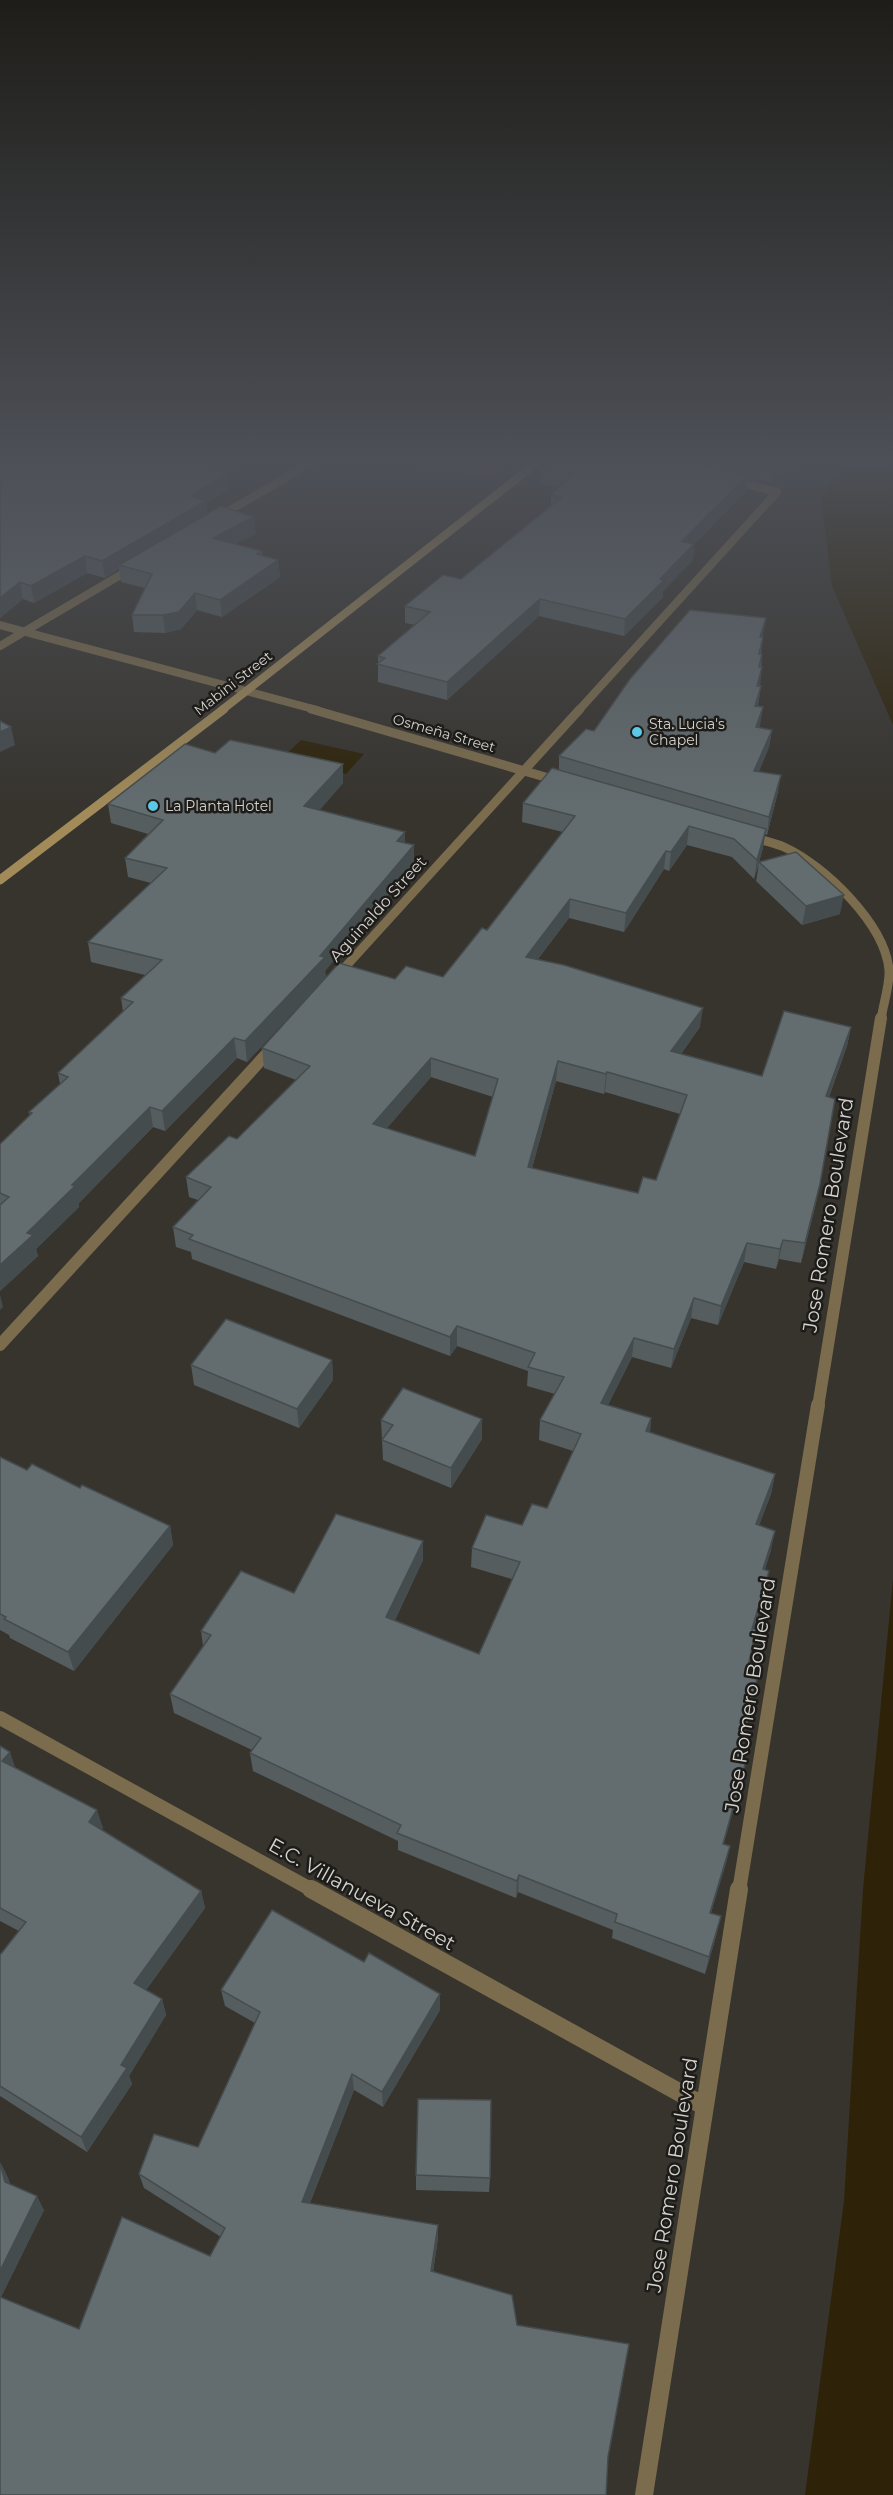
<svg xmlns="http://www.w3.org/2000/svg" width="893" height="2495" viewBox="0 0 893 2495" font-family="Montserrat,sans-serif">
  <style>
    .green { fill: #534117 }
    .water { fill: #2e2309 }
    .lines { fill: none; stroke-linecap: round; stroke-linejoin: round }
    .street-far4 { stroke: #7b6c4d; stroke-width: 8 }
    .street-far3 { stroke: #7b6c4d; stroke-width: 9 }
    .street-far2 { stroke: #7b6c4d; stroke-width: 12 }
    .street-far1 { stroke: #7b6c4d; stroke-width: 14 }
    .street { stroke: #7b6c4d; stroke-width: 18 }
    .secondary-far1 { stroke: #a28b59; stroke-width: 8 }
    .secondary { stroke: #a28b59; stroke-width: 9 }
    .wall { fill: #555d5f; fill-rule: evenodd }
    .shaded-wall { fill: #454c4e }
    .building { fill: #636c6f; stroke: #454c4e; stroke-width: 1.5; fill-rule: evenodd }
    .poi-dot { fill: #5ac8e6; stroke: #1d1c19; stroke-width: 2 }
    .labels { text-anchor: middle; dominant-baseline: central; stroke-width: 5; stroke-linejoin: round; paint-order: stroke }
    .far-street-label { font-size: 14px; fill: #d4d2ce; stroke: #1d1c19 }
    .far-poi-label { font-size: 14px; fill: #d4d2ce; stroke: #1d1c19; text-anchor: start }
    .street-label { font-size: 16px; fill: #d4d2ce; stroke: #1d1c19 }
    .near-street-label { font-size: 20px; fill: #d4d2ce; stroke: #1d1c19 }
  </style>
  <rect width="100%" height="100%" fill="#37342e"/>
  <polygon class="green" points="409,462 510,462 488,478"/>
  <g class="water">
    <polygon points="846,462 893,462 893,725 832,586 821,498"/>
    <polygon points="301,740 364,754 346,774 281,759"/>
    <polygon points="893,1579 893,2495 805,2495 844,2201 863,1889"/>
  </g>
  <g class="lines">
    <g class="street-far4">
      <polyline points="218,517 313,462"/>
      <polyline points="0,625 317,710"/>
      <polyline points="0,646 134,567"/>
      <polyline points="579,710 777,492 733,481"/>
    </g>
    <g class="street-far3">
      <polyline points="311,709 559,781"/>
      <path d="M749,836c11,4 24,6 35,11 40,18 101,77 105,123 1,15 -6,34 -8,50"/>
      <polyline points="337,976 580,709"/>
    </g>
    <g class="street-far2">
      <polyline points="0,1345 273,1047"/>
      <polyline points="818,1407 881,1018"/>
    </g>
    <g class="street-far1">
      <polyline points="0,1718 314,1891"/>
      <polyline points="739,1891 818,1405"/>
    </g>
    <g class="street">
      <polyline points="311,1889 704,2106"/>
      <polyline points="644,2495 739,1889"/>
    </g>
    <polyline class="secondary-far1" points="222,710 538,462"/>
    <polyline class="secondary" points="0,880 224,709"/>
  </g>
  <g class="wall">
    <polygon points="0,462 240,462 223,473 228,489 206,503 207,514 256,534 235,544 262,551 262,556 278,560 280,577 222,617 197,610 181,629 165,633 134,632 132,615 145,588 121,582 119,569 105,578 87,573 34,603 23,599 0,618"/>
    <polygon points="548,462 796,462 772,482 758,479 756,481 747,479 746,491 694,544 693,560 663,591 663,597 624,636 539,616 447,700 378,682 378,656 415,625 405,623 405,606 461,579 551,507 551,495 560,487 540,483 541,467"/>
    <path d="M763,637l-2,17h1l-2,32h1l-3,20 5,1 -4,21 13,2 -3,17 -10,24 19,21 -11,43 -2,-1 -2,14 -4,14 81,52 -38,11 -46,-44 3,-17 -5,15 -22,-22 -45,-12 -18,26 -5,-2 -40,63 -55,-14 -31,41 162,68 -19,27 81,22 89,-49 -4,19 -18,51 -13,106 -15,60 -22,-4 -3,10 -32,-7 -26,63 -27,-7 -20,50 -39,-11 -24,48 43,13 -1,14 125,42 -4,20 -12,31 12,25 -6,19v21l-11,39 -8,47 -7,83 3,20 -19,65 7,2 -19,67 6,20 -12,41 -93,-36 1,-8 -95,-38 -2,6 -118,-48v-9l-145,-70 -3,-18 2,-3 -78,-37 -4,-19 33,-48 -2,-15 222,-90v19l-28,60 84,34 33,-75 -41,-12 1,-19 50,-23 25,-17 26,-57 -34,-11 1,-20 15,-26 -28,-8 1,-15 -71,-25 -7,10 -258,-97 -1,-7 -15,-5 -3,-20 25,-27 -9,-3 -3,-20 51,-38 59,-59 -32,-12 -2,-20 62,-69 -77,83 -10,-4 -72,73 -12,-4 -74,76v4l-43,42 2,7 -38,35v-147l30,-28 -1,-4 31,-28 -2,-11 65,-61 -2,-14 24,-23 -54,-13 -3,-20 63,-59 -23,-6 -3,-19 23,-24 -37,-11 -3,-19 107,-51 128,30 -24,27 86,22v11l9,21 -89,107 1,6 69,2 48,-2 44,-47 76,-98 -41,-10 1,-19 36,-33v-14l35,-25zM431,1077l62,20 -18,59 -88,-28zM556,1081l48,13 1,-2 75,22 -24,66 -18,13 -106,-25z"/>
    <polygon points="332,1360 333,1380 299,1428 194,1385 191,1365"/>
    <polygon points="482,1419 482,1439 451,1488 383,1460 381,1420"/>
    <polygon points="0,1457 27,1470 80,1488 170,1526 173,1545 74,1671 10,1638 9,1635 0,1630"/>
    <polygon points="0,1746 15,1768 103,1828 101,1830 201,1891 205,1908 146,1990 162,1999 166,2015 129,2076 132,2084 87,2152 0,2096 0,1955 19,1931 0,1921"/>
    <polygon points="221,1990 440,2010 383,2107 354,2090 310,2203 438,2225 438,2238 433,2272 517,2325 608,2457 0,2495 0,2163 8,2178 10,2184 44,2210 1,2297 79,2329 210,2256 221,2237 144,2188 139,2174 198,2147 255,2023 225,2006"/>
    <polygon points="416,2175 490,2178 489,2192 416,2190"/>
  </g>
  <g class="shaded-wall">
    <polygon points="214,462 240,462 205,484 203,468"/>
    <polygon points="779,462 796,462 772,482 774,466"/>
    <polygon points="760,463 758,479 756,481 758,465"/>
    <polygon points="227,473 228,489 206,503 208,517 119,565 119,569 105,578 102,561 191,496"/>
    <polygon points="748,475 746,491 681,558 682,541"/>
    <polygon points="254,517 256,534 214,555 213,538"/>
    <polygon points="694,544 693,560 663,591 663,597 624,636 625,619 660,579"/>
    <polygon points="85,556 87,573 34,603 31,586"/>
    <polygon points="278,560 280,577 222,617 220,600"/>
    <polygon points="20,582 23,599 0,618 0,598"/>
    <polygon points="195,593 197,610 181,629 165,633 163,615"/>
    <polygon points="540,599 539,616 447,700 447,682"/>
    <polygon points="766,618 763,635 758,654 760,637"/>
    <polygon points="762,667 760,684 755,703 757,686"/>
    <polygon points="761,686 758,704 753,724 755,706"/>
    <polygon points="763,707 760,725 754,745 756,727"/>
    <polygon points="11,727 15,745 0,752 0,732"/>
    <polygon points="772,730 769,747 752,789 754,771"/>
    <polygon points="343,764 343,783 306,826 304,806"/>
    <polygon points="781,775 778,792 767,835 769,817"/>
    <polygon points="689,826 687,845 669,871 671,852"/>
    <polygon points="766,829 763,848 754,879 757,860"/>
    <polygon points="405,832 405,851 397,841"/>
    <polygon points="414,845 414,864 325,971 326,977 247,1062 245,1041 320,956"/>
    <polygon points="666,851 664,869 624,932 626,913"/>
    <polygon points="844,895 840,914 802,925 806,906"/>
    <polygon points="570,899 569,918 525,976 526,957"/>
    <polygon points="703,1008 700,1027 669,1070 671,1051"/>
    <polygon points="851,1027 847,1046 822,1116 826,1096"/>
    <polygon points="234,1038 237,1058 165,1131 162,1111"/>
    <polygon points="431,1058 431,1077 374,1143 373,1124"/>
    <polygon points="558,1061 556,1081 527,1186 528,1167"/>
    <polygon points="607,1072 605,1092 604,1094 606,1074"/>
    <polygon points="150,1107 153,1127 79,1203 79,1207 36,1249 38,1256 0,1291 0,1265 27,1233 72,1185"/>
    <polygon points="820,1184 816,1203 801,1263 805,1243"/>
    <polygon points="783,1240 779,1259 776,1269 780,1249"/>
    <polygon points="747,1243 744,1262 718,1325 721,1306"/>
    <polygon points="0,1295 3,1307 0,1310"/>
    <polygon points="694,1298 691,1318 671,1368 674,1349"/>
    <polygon points="457,1326 457,1346 450,1356 450,1337"/>
    <polygon points="634,1338 632,1357 599,1423 601,1403"/>
    <polygon points="332,1360 333,1380 299,1428 297,1409"/>
    <polygon points="651,1418 649,1438 646,1431"/>
    <polygon points="482,1419 482,1439 451,1488 451,1468"/>
    <polygon points="775,1474 771,1494 752,1544 756,1524"/>
    <polygon points="170,1526 173,1545 74,1671 68,1652"/>
    <polygon points="775,1531 771,1550 759,1588 763,1569"/>
    <polygon points="423,1541 423,1560 387,1636 386,1617"/>
    <polygon points="769,1571 765,1590 748,1647 752,1629"/>
    <polygon points="10,1752 16,1770 2,1761"/>
    <polygon points="746,1761 742,1779 719,1861 723,1844"/>
    <polygon points="97,1810 103,1828 94,1840 89,1822"/>
    <polygon points="730,1846 726,1864 706,1929 710,1913"/>
    <polygon points="519,1875 518,1892 516,1898 517,1881"/>
    <polygon points="201,1891 205,1908 139,2000 134,1983"/>
    <polygon points="721,1916 717,1933 705,1974 709,1957"/>
    <polygon points="440,1994 440,2010 383,2107 382,2092"/>
    <polygon points="162,1999 166,2015 129,2076 132,2084 87,2152 81,2137 121,2065"/>
    <polygon points="352,2074 354,2090 305,2216 302,2202"/>
    <polygon points="1,2163 8,2178 13,2196 5,2182"/>
    <polygon points="37,2196 44,2210 0,2299 0,2271"/>
    <polygon points="438,2225 438,2238 431,2284 431,2271"/>
  </g>
  <g class="building">
    <polygon points="0,462 214,462 203,468 227,473 191,496 206,501 102,561 85,556 31,586 20,582 0,598"/>
    <polygon points="548,462 688,462 748,475 682,541 694,544 660,579 664,580 625,619 540,599 447,682 377,664 385,658 378,656 430,612 405,606 443,575 461,579 562,497 551,495 574,474 541,467"/>
    <polygon points="742,462 779,462 774,466 760,463 758,465"/>
    <polygon points="221,506 254,517 213,538 262,551 257,554 278,560 220,600 195,593 179,612 163,615 132,615 152,574 119,565"/>
    <polygon points="690,610 766,618 760,637 763,637 759,654 762,654 759,667 762,667 757,686 761,686 755,706 763,707 756,727 772,730 754,771 781,775 769,817 559,756 586,729 594,731 630,679"/>
    <polygon points="0,721 11,727 0,732"/>
    <polygon points="230,740 343,764 304,806 405,832 397,841 414,845 320,956 325,957 245,1041 234,1038 162,1111 150,1107 72,1185 75,1186 27,1233 33,1235 0,1265 0,1205 9,1197 0,1193 0,1144 32,1113 29,1112 68,1077 58,1073 133,1002 121,998 162,960 88,942 167,868 125,858 163,820 108,804 185,744 215,753"/>
    <path d="M552,768l214,61 -9,31 -23,-21 -45,-13 -18,26 -5,-1 -40,62 -56,-14 -44,58 38,8 139,43 -32,43 91,25 22,-65 67,16 -25,69 9,3 -15,85 -15,59 -22,-3 -3,9 -33,-6 -26,63 -27,-8 -20,51 -40,-11 -33,65 50,15 -5,13 129,43 -19,50 19,7 -12,38 6,2 -17,58h4l-10,47 11,3 -18,80 7,2 -23,83 7,2 -20,67 11,3 -12,41 -94,-35 2,-8 -98,-39 -2,6 -120,-48 4,-8 -151,-72 11,-15 -91,-44 41,-59 -10,-4 40,-60 53,22 42,-79 87,27 -37,76 93,37 41,-92 -48,-14 14,-33 36,10 10,-21 15,4 34,-74 -41,-14 24,-43 -36,-10 7,-14 -78,-27 -7,11 -261,-98 4,-4 -20,-8 38,-40 -25,-10 43,-41 8,3 73,-73 -48,-18 77,-85 56,16 11,-13 37,11 39,-49 5,2 88,-114 -52,-13zM431,1058l67,21 -23,77 -102,-32zM558,1061l48,13 1,-2 80,23 -31,85 -13,-3 -5,16 -110,-26z"/>
    <polygon points="796,852 844,895 806,906 759,862"/>
    <polygon points="226,1319 332,1360 297,1409 191,1365"/>
    <polygon points="403,1388 482,1419 451,1468 382,1440 393,1425 381,1420"/>
    <polygon points="0,1457 27,1470 32,1464 80,1488 82,1485 170,1526 68,1652 4,1619 6,1617 0,1614"/>
    <polygon points="0,1746 10,1752 2,1761 97,1810 89,1822 201,1891 134,1983 162,1999 121,2065 127,2068 81,2137 0,2086 0,1955 26,1922 0,1908"/>
    <polygon points="272,1910 364,1962 369,1953 440,1994 382,2092 352,2074 302,2202 438,2225 431,2271 512,2295 517,2325 629,2344 608,2457 606,2495 0,2495 0,2297 79,2329 122,2217 210,2256 225,2228 139,2174 154,2134 198,2147 260,2012 221,1990"/>
    <polygon points="418,2099 491,2100 490,2178 416,2175"/>
    <polygon points="0,2163 5,2182 37,2196 0,2271"/>
  </g>
  <linearGradient id="sky" x2="0" y2="1"><stop stop-color="#1e1d19"/><stop offset="0.57" stop-color="#4d5057"/><stop offset="1" stop-color="#4d5057" stop-opacity="0"/></linearGradient>
  <rect width="893" height="811" fill="url(#sky)"/>
  <g class="poi-dot">
    <circle cx="637" cy="732" r="6"/>
    <circle cx="153" cy="806" r="6"/>
  </g>
  <g class="labels">
    <g class="far-street-label">
      <text transform="translate(233 683) rotate(-38)">Mabini Street</text>
      <text transform="translate(444 733) rotate(16)">Osmeña Street</text>
    </g>
    <g class="far-poi-label">
      <text x="649" y="724">Sta. Lucia's<tspan x="649" dy="16">Chapel</tspan></text>
      <text x="165" y="806">La Planta Hotel</text>
    </g>
    <g class="street-label">
      <text transform="translate(378 909) rotate(-48)">Aguinaldo Street</text>
    </g>
    <g class="near-street-label">
      <text transform="translate(828 1215) rotate(-81)">Jose Romero Boulevard</text>
      <text transform="translate(750 1695) rotate(-81)">Jose Romero Boulevard</text>
      <text transform="translate(362 1894) rotate(29)">E.C. Villanueva Street</text>
      <text transform="translate(672 2175) rotate(-81)">Jose Romero Boulevard</text>
    </g>
  </g>
</svg>
